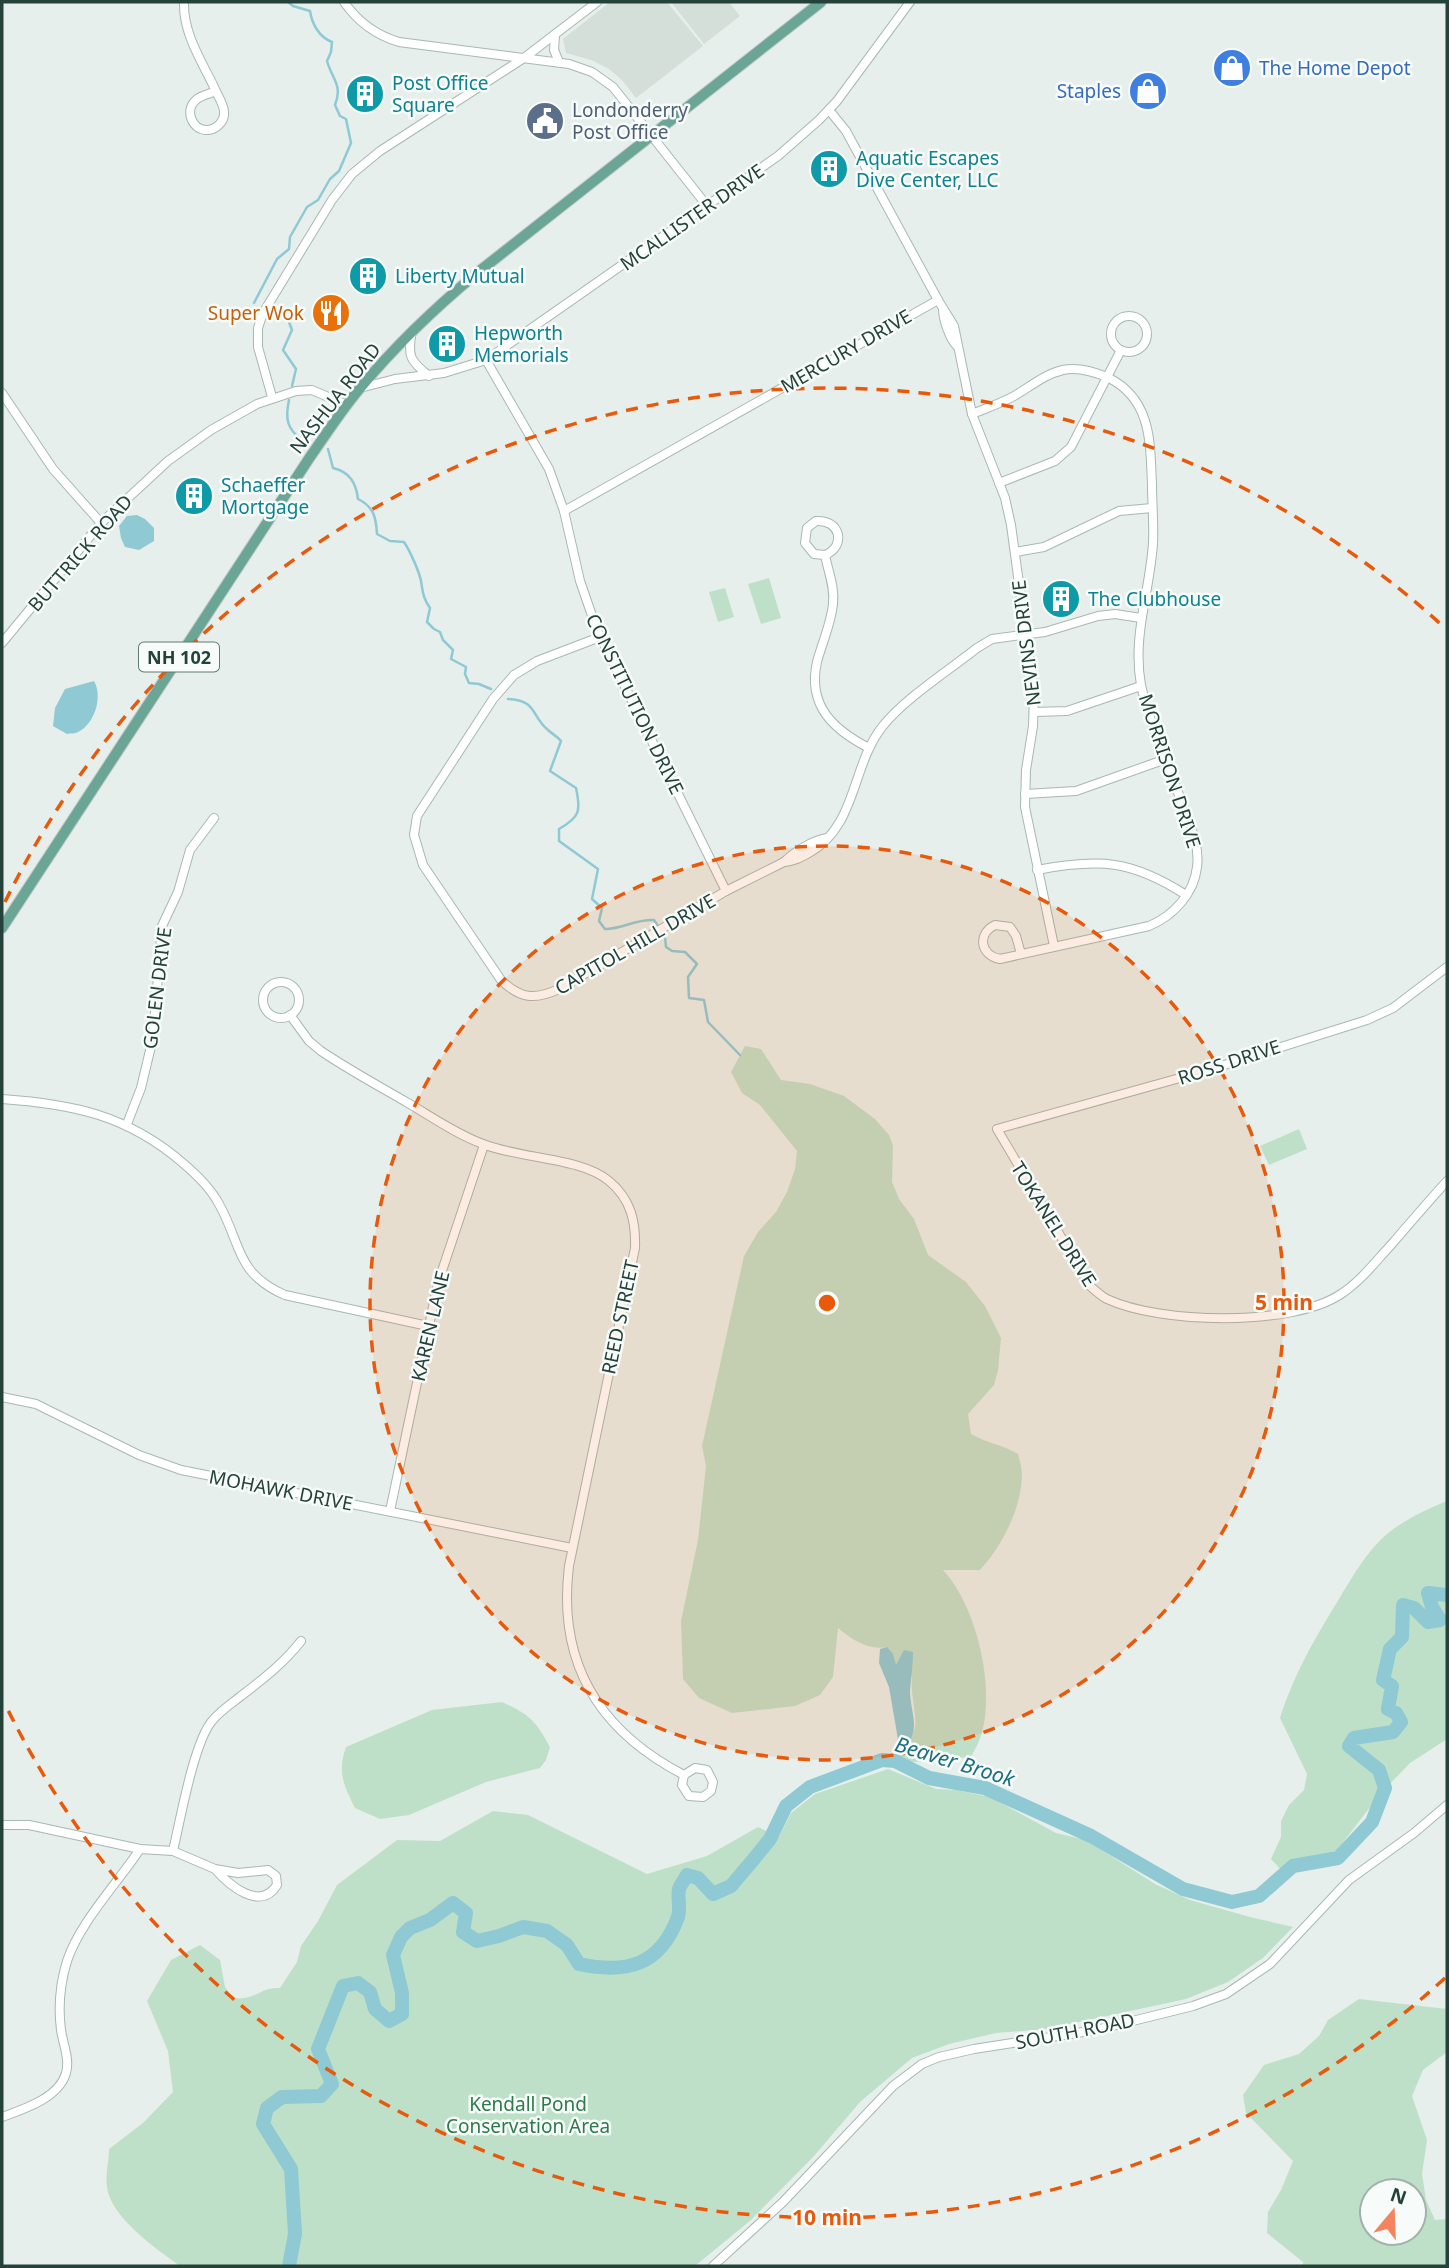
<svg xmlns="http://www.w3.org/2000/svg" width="1449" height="2268" viewBox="0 0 1449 2268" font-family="'Noto Sans',sans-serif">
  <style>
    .built { fill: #d4dfda }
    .green { fill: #bfe0c8; fill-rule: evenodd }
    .water { fill: #8ec9d4 }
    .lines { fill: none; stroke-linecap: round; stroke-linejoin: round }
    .stream { stroke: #8ec9d4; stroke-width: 2.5 }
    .river { stroke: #8ec9d4; stroke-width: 14 }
    .minor-casing { stroke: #a8b8b2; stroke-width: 10 }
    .major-casing { stroke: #c2cac8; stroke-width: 12 }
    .minor { stroke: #fff; stroke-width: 8 }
    .major { stroke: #6aa596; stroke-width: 10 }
    .ring { fill: none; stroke: #e8590c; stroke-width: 3.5; stroke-dasharray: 12 9 }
    .labels { text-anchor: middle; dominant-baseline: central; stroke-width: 5; stroke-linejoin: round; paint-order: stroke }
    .shield { fill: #f7fbf9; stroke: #637a73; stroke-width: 2 }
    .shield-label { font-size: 18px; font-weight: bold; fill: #24423a }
    .shop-label { font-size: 19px; fill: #366cbe; stroke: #f7fbf9; text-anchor: start }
    .culture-label { font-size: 19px; fill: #0d838f; stroke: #f7fbf9; text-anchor: start }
    .service-label { font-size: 19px; fill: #4e5e75; stroke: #f7fbf9; text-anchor: start }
    .street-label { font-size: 19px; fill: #24423a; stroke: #f7fbf9 }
    .food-label { font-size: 19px; fill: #c56008; stroke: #f7fbf9; text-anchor: end }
    .park-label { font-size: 19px; fill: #2d7a4b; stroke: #f7fbf9 }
    .water-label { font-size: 21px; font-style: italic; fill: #1c6f80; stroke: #f7fbf9 }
    .centre { fill: #e8590c; stroke: #f7fbf9; stroke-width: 3.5 }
    .ring-label { font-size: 21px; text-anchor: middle; font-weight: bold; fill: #e8590c; stroke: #f7fbf9; stroke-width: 5; stroke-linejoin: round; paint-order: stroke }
  </style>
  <rect width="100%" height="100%" fill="#e6efeb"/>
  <g class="built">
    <polygon points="610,2 667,2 703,46 636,98 622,80 609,69 591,60 566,53 563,39"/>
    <polygon points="671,2 729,2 740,16 704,44"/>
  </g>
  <g class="green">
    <polygon points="769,578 781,618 761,624 748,584"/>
    <polygon points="725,588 734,617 718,622 709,592"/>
    <path d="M745,1046l16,3 20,31 29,4 34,12 31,23 14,16 4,11 -1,36 7,17 15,20 14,36 38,27 19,24 16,32 -3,32 -4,15 -26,29 3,20c16,9 32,11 47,20 2,7 4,15 4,22 -1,33 -20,70 -42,94h-37c33,35 52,115 39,162 -2,9 -7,17 -11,25l-57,5 -19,-1c6,-12 17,-20 20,-34 2,-12 -5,-34 -3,-50l-16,-11 -9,-19c-18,4 -36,-8 -49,-19l-5,49 -13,18 -25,11 -63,7 -33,-15 -16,-19 -2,-58 17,-81 8,-74 -4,-20 42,-190 14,-24 18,-20 11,-20 8,-23 2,-18 -37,-46 -18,-12 -11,-21z"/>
    <polygon points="1299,1129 1307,1149 1269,1165 1260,1146"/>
    <path d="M1447,1501v238l-37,24 -29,30 -44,57 -53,23 -13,-14 10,-22v-16l8,-16 15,-15 3,-16 -27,-56c15,-46 34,-78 59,-119 14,-23 27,-47 48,-65 17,-14 40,-25 60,-33z"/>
    <path d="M502,1702c27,12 34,19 48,45l-4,13 -6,8 -54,14 -77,33 -29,4 -25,-11c-11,-22 -18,-36 -9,-61l86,-37z"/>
    <path d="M888,1769l48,20 20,1 34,7 66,36 30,7 69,44 35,16 60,17 43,10 -30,31 -35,24 -42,17 -139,30 -51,4 -47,11 -37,14 -52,44 -46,54 -63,64 -56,46h-515c-22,-16 -70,-49 -73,-79 -2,-12 2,-26 2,-38l34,-26 30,-31 -5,-41 -21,-50 24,-41 29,-15 20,15 5,27 8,11c24,3 25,-11 47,-10l17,-26 4,-16 17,-25 19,-36 60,-45 43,1 53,-30 35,4 119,59 60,-18 51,-29 21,10 12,-24 24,-19z"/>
    <path d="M1359,1999l88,10v43l-24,18 -11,26 15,44 -5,34 4,26 9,20 12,-1 -1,47h-143v-4l-36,-29 1,-21 13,-22 12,-29 -47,-48 -3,-18 21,-30 35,-11 20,-18 9,-16zM1372,2191h42v42h-42z"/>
  </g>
  <g class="water">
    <polygon points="137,515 145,519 154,528 154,541 139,550 125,547 121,538 119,526 127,516"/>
    <path d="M94,681c9,15 1,43 -16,51 -3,2 -8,1 -11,2l-14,-8 2,-18 10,-19z"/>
    <path d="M887,1647l6,7 3,11 8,-15 9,2c0,13 -2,26 -3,38 0,25 14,42 -10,61l-11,-64 -10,-24 1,-14z"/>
  </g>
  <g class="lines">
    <g class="stream">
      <path d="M254,303l23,-44 12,-10 1,-12 17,-30 11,-7 12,-21 9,-8 12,-28 -5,-24 -6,-3 -5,-11c8,-20 -3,-26 -8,-44l4,-9 1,-10c-13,-5 -20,-18 -22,-31l-17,-5 -5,-4"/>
      <polyline points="277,316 287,317 292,330 283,350 296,369 292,386"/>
      <path d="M289,400c-4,19 -2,29 13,40"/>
      <path d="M328,449l5,19c17,4 23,15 25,31 16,8 18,18 19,35l13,7 14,1c6,9 15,29 17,39 2,12 2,17 9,27l-3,14 7,7 6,3 3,8 10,10 -2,9 15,8 -1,7 4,9 10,1 12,5"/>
      <path d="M508,699c29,1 23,17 40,31 4,4 9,6 13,11l-11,30 26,17c5,23 4,29 -17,41v12l39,28 -6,30 10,9 -3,13 6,8c18,0 30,-10 49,-9l11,17 1,10 6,4 13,1 12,12 -9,13 1,21 15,2 4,22 32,33"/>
    </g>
    <path class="river" d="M289,2266l6,-32 -4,-65 -28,-45 4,-16 15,-11 39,-1 11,-12 -14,-35 25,-63 15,-3 12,9 5,17 14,12 13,-7v-21l-9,-38 8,-18 9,-9 20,-8 23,-17 13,10 -3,19 14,9 22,-5 24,-9 24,4 20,14 12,19c47,10 81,2 99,-47 3,-9 -1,-19 1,-28 1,-4 6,-10 8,-14l11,3 15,16 18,-8 22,-26 17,-21 16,-33 24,-19 72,-27 13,1 34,17 56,10 106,48 92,53 49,13 27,-6 34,-30 45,-8 34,-36 13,-34 -6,-18 -30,-24 5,-8 39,-6 8,-10 -5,-9 -8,-4 4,-23 -9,-6 7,-31 12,-12 1,-32 11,3 14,14 12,-2 -8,-13 -4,-14 19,2"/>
    <defs>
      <g id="minor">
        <path d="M184,2c-1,31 17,58 30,85 3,8 10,17 10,25 1,9 -7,17 -16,18 -16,1 -24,-20 -12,-30 5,-5 14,-6 20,-9"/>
        <path d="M344,2c14,20 31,33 55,40l170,22 23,8 21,15 95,120"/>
        <polyline points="555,36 554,50 559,62"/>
        <polyline points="938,300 954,326 972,414 1005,498 1011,525 1034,694 1033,726 1026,770 1025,807 1054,946"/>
        <path d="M943,310c0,9 7,30 14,36"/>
        <circle cx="1129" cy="334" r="18"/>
        <path d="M412,331c-5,25 -2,30 17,45"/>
        <polyline points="486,360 549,469 564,511 580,581 597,630 726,891"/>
        <polyline points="360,388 395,379 444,373 486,360 778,156 819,120 837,101 910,2"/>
        <polyline points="2,393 53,469 101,523"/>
        <polyline points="272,397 258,347 258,328 263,313 332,200 352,174 380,151 524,58 597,2"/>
        <path d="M972,414c15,-6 30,-11 44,-19 15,-9 29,-21 47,-25 15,-3 32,2 46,8 43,22 41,65 43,106 0,20 2,40 1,59 -3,48 -21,93 -12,142 9,41 28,81 42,121 7,19 17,40 14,61 -3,27 -24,49 -48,59l-149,33c-20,-4 -23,-25 -5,-34l15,2 6,9 5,18"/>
        <polyline points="999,483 1055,461 1071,447 1121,350"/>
        <polyline points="564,511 938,300 846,131 829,110"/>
        <polyline points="1015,552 1044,547 1119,511 1152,508"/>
        <path d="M825,555l-11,-1 -9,-11 2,-15 9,-7c24,-2 31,25 9,34 3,16 10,32 8,49 -2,20 -11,39 -16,58 -10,44 17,68 52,86"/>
        <path d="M600,637l-63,24 -23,14 -21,24 -76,117 -3,19 9,30 78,115c19,19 34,20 58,9l167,-98 58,-29c10,-10 29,-22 43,-24"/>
        <polyline points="2,643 101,523 168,461 211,430 257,404 296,391 312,390 347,405"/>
        <polyline points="1034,712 1067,711 1141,686"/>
        <polyline points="1025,794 1076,791 1166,759"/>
        <path d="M784,862c10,-1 16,-4 25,-9 48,-27 42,-86 73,-126 22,-28 66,-56 95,-79l15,-9 53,-7 53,-16 17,-2 26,4"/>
        <path d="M1037,870c62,-12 95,-10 149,25"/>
        <path d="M1447,967l-54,41 -26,12 -162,51 -208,58 93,157c6,5 11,10 17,13 53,25 185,28 234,-5 20,-13 34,-32 50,-49 18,-21 37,-43 56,-64"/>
        <circle cx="281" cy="1000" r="18"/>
        <path d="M290,1015l19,26 12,10c28,19 58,35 87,52 24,14 48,31 75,41 37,15 97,13 126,37 22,18 27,41 26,67l-66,318c-12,97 30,165 115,209l11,-7 12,2 6,12 -2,9 -8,6 -14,-1 -7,-11 2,-10"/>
        <path d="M2,1099c71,5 126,16 182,65 13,11 27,25 35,40 23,41 16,69 66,91l143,31"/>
        <polyline points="127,1124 141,1088 153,1038 162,926 178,892 190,850 214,818"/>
        <polyline points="2,1397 36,1404 139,1455 181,1470 572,1548"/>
        <polyline points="390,1511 438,1283 484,1145"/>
        <path d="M2,1825h27l111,24 33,2 42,18 23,4 30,-3 8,6 1,9c-17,27 -48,0 -62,-16"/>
        <path d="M173,1851c7,-30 21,-109 39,-130 8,-10 19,-17 29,-25 22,-17 43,-33 60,-55"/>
        <path d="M2,2117c22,-8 57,-19 64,-44 4,-14 -3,-29 -5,-43 -3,-23 -1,-46 6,-69 13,-39 50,-77 73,-112"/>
        <polyline points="713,2266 783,2202 893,2086 922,2064 939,2057 974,2049 1096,2030 1193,2006 1226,1994 1270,1964 1349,1880 1414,1833 1447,1805"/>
      </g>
      <path id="major" d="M2,928l308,-471c17,-24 32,-48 51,-70 35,-42 74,-79 116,-114l344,-271"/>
    </defs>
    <use href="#minor" class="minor-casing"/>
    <use href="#major" class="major-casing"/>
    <use href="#minor" class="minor"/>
    <use href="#major" class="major"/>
  </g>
  <circle cx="827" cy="1303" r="457" fill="#e8590c" fill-opacity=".12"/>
  <g class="ring">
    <circle cx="827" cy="1303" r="457"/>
    <path d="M1445 1978A915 915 0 0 1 5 1704M5 902A915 915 0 0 1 1445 628"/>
  </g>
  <defs>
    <symbol id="shop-disc" viewBox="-11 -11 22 22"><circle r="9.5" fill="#3f7fe0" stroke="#f7fbf9"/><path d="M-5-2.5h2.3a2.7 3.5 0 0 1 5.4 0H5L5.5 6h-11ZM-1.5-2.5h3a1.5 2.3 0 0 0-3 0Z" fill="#fff"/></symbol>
    <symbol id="building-disc" viewBox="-11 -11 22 22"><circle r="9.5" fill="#0f9aa8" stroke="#f7fbf9"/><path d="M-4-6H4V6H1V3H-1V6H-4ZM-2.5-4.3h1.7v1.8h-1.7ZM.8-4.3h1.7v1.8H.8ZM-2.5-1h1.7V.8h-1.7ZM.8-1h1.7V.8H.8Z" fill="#fff"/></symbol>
    <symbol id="civic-disc" viewBox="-11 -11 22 22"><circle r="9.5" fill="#5c6f8a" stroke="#f7fbf9"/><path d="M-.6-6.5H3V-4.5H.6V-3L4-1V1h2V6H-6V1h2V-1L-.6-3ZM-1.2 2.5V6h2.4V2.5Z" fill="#fff"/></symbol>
    <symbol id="restaurant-disc" viewBox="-11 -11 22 22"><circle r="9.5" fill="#e8710a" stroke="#f7fbf9"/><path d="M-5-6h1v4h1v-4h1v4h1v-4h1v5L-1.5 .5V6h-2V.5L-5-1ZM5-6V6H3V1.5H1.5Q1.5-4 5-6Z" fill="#fff"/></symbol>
  </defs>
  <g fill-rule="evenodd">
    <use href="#shop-disc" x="1210" y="46" width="44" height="44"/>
    <use href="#shop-disc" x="1126" y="69" width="44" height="44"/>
    <use href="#building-disc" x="343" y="72" width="44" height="44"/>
    <use href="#civic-disc" x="523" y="99" width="44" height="44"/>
    <use href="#building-disc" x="807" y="147" width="44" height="44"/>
    <use href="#building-disc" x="346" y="254" width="44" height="44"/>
    <use href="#restaurant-disc" x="309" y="291" width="44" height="44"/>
    <use href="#building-disc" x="425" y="322" width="44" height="44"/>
    <use href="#building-disc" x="172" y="474" width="44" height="44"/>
    <use href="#building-disc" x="1039" y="577" width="44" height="44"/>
  </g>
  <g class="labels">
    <rect class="shield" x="139" y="642.5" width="80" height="29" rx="5"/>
    <g class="shield-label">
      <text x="179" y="657">NH 102</text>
    </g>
    <g class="shop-label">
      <text x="1259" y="68">The Home Depot</text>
      <text x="1121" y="91" text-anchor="end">Staples</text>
    </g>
    <g class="culture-label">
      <text x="392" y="83">Post Office<tspan x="392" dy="22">Square</tspan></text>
      <text x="856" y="158">Aquatic Escapes<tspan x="856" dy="22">Dive Center, LLC</tspan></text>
      <text x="395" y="276">Liberty Mutual</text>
      <text x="474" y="333">Hepworth<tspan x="474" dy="22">Memorials</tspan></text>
      <text x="221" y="485">Schaeffer<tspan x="221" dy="22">Mortgage</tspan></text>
      <text x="1088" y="599">The Clubhouse</text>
    </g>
    <g class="service-label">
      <text x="572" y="110">Londonderry<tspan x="572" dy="22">Post Office</tspan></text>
    </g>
    <g class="street-label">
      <text transform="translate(692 217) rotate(-35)">MCALLISTER DRIVE</text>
      <text transform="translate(846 351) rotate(-30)">MERCURY DRIVE</text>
      <text transform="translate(335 398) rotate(-52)">NASHUA ROAD</text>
      <text transform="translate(80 553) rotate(-49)">BUTTRICK ROAD</text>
      <text transform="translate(1026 643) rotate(-97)">NEVINS DRIVE</text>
      <text transform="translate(635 704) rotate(64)">CONSTITUTION DRIVE</text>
      <text transform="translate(1170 771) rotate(72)">MORRISON DRIVE</text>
      <text transform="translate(635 944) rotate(-30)">CAPITOL HILL DRIVE</text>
      <text transform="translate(157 988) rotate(-83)">GOLEN DRIVE</text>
      <text transform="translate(1229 1062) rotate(-18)">ROSS DRIVE</text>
      <text transform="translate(1054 1224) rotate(58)">TOKANEL DRIVE</text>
      <text transform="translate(620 1317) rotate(-78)">REED STREET</text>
      <text transform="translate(430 1326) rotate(-77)">KAREN LANE</text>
      <text transform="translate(281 1490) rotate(11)">MOHAWK DRIVE</text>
      <text transform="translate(1075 2031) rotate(-11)">SOUTH ROAD</text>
    </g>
    <g class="food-label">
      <text x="304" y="313">Super Wok</text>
    </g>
    <g class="park-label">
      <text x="528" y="2104">Kendall Pond<tspan x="528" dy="22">Conservation Area</tspan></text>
    </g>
    <g class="water-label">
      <text transform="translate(955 1761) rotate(17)">Beaver Brook</text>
    </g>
  </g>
  <circle cx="827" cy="1303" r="10" class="centre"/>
  <g class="ring-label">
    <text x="1284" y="1310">5 min</text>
    <text x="827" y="2225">10 min</text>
  </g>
  <rect width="1449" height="2268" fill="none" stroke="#24423a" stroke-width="7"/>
  <g transform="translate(1393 2212) rotate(19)"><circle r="33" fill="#f7fbf9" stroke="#a3b1ad" stroke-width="2"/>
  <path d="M0-5L12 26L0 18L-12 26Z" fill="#f4845f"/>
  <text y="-10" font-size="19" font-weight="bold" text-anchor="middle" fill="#24423a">N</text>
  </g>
</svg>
